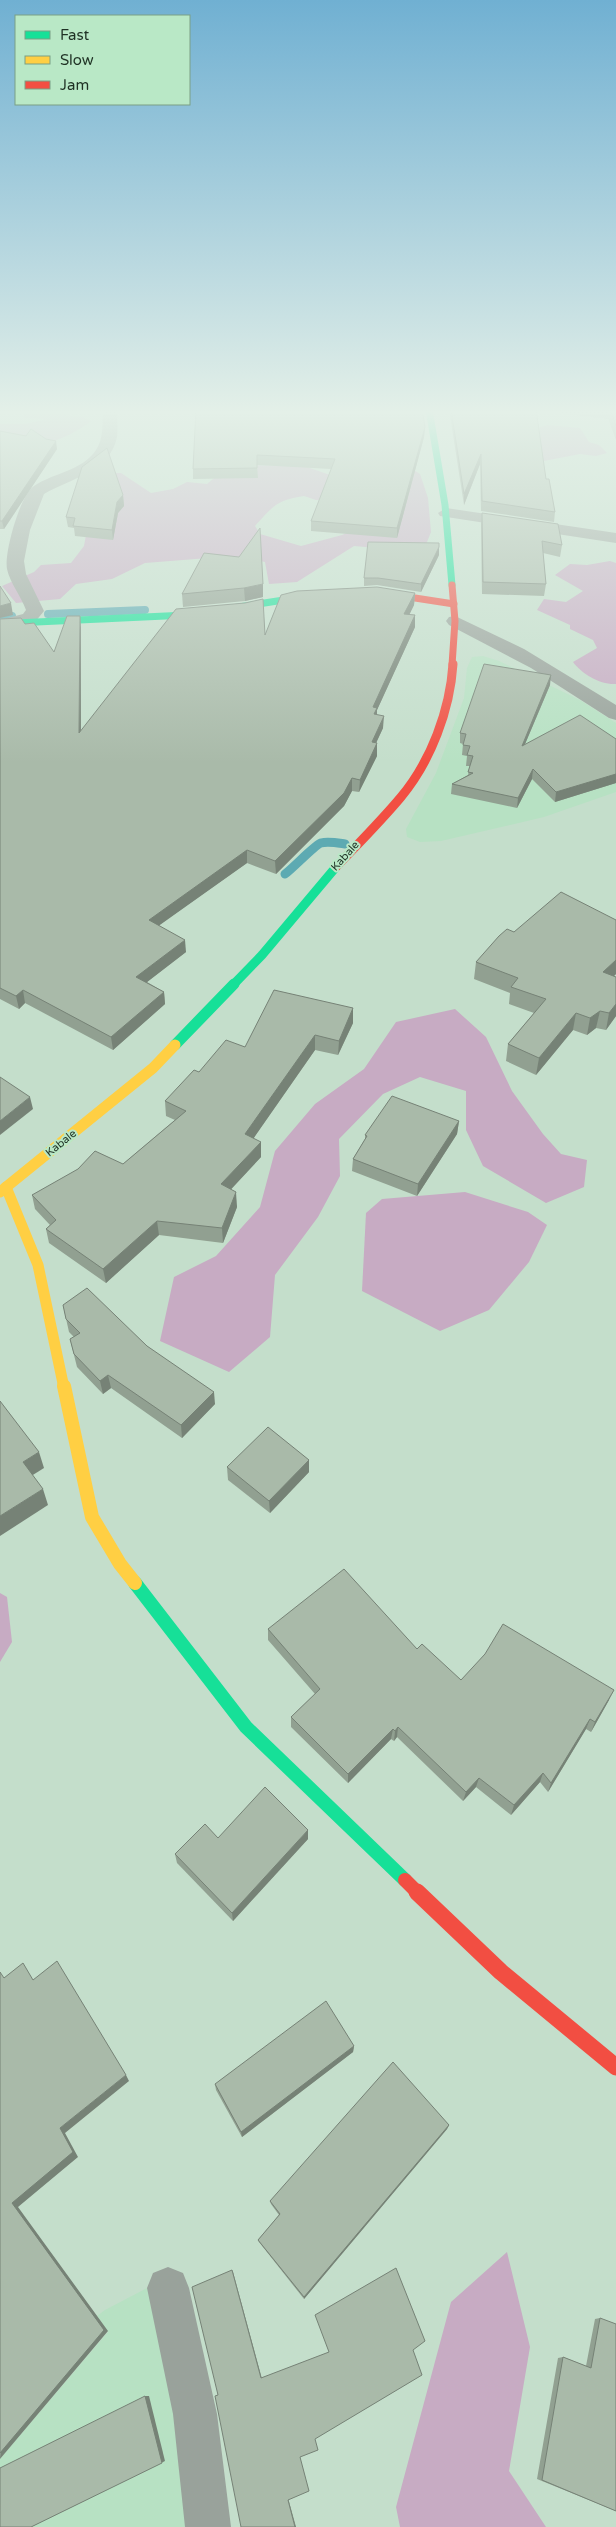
<svg xmlns="http://www.w3.org/2000/svg" width="616" height="2527" viewBox="0 0 616 2527" font-family="'Varela Round',sans-serif">
  <style>
    .built { fill: #b7e1c3 }
    .forest { fill: #c7abc3; fill-rule: evenodd }
    .lines { fill: none; stroke-linecap: round; stroke-linejoin: round }
    .stream-far1 { stroke: #5daab2; stroke-width: 8 }
    .stream { stroke: #5daab2; stroke-width: 9 }
    .street { fill: #99a29b; fill-rule: evenodd }
    .fast-far3 { stroke: #16e098; stroke-width: 7 }
    .fast-far2 { stroke: #16e098; stroke-width: 9 }
    .fast-far1 { stroke: #16e098; stroke-width: 11 }
    .fast { stroke: #16e098; stroke-width: 14 }
    .slow-far1 { stroke: #ffcf43; stroke-width: 11 }
    .slow { stroke: #ffcf43; stroke-width: 14 }
    .jam-far3 { stroke: #f24e42; stroke-width: 7 }
    .jam-far2 { stroke: #f24e42; stroke-width: 9 }
    .jam-far1 { stroke: #f24e42; stroke-width: 14 }
    .jam { stroke: #f24e42; stroke-width: 17 }
    .wall { fill: #91a091 }
    .shaded-wall { fill: #768276 }
    .building { fill: #a9baa9; stroke: #768276 }
    .labels { text-anchor: middle; dominant-baseline: central; stroke-width: 4; stroke-linejoin: round; paint-order: stroke }
    .far-street-label { font-size: 11px; fill: #1f3124; stroke: #b9e8c6 }
  </style>
  <rect width="100%" height="100%" fill="#c4decb"/>
  <g class="built">
    <polygon points="483,656 499,661 580,700 616,723 616,792 544,817 441,841 420,842 407,837 406,829 436,773 464,698 467,668 472,657"/>
    <polygon points="149,2287 186,2473 193,2527 0,2527 0,2459 108,2332 97,2316 105,2310"/>
  </g>
  <g class="forest">
    <path d="M24,409h40l1,6 17,2 9,4c-27,21 -57,27 -91,33v-30h26l21,-5 -23,-1z"/>
    <polygon points="548,425 580,428 589,442 599,445 607,453 596,456 580,454 523,465 531,430"/>
    <path d="M401,462l19,12 8,24 3,34 -8,20 -69,-6 -57,36 -28,2 -4,-22 -17,-4 -27,-1 -76,6 -33,16 -36,5 -16,15 -44,4 -14,-17 32,-14 7,-7 30,-2 13,-17 13,-73h24l30,20 22,-4 14,-7 20,2 23,-19 74,1 32,11zM304,496l12,4h13l40,23 -27,12 -41,11 -41,-12 -5,-8c18,-20 22,-26 49,-30z"/>
    <path d="M610,561l6,2v121c-16,1 -34,-10 -43,-22l24,-14 -4,-8 -23,-11v-4l-33,-15 7,-11 22,3 17,-11 -28,-16 15,-11 17,1z"/>
    <polygon points="455,1009 486,1037 512,1091 543,1134 561,1154 587,1160 584,1187 546,1203 483,1166 466,1130 466,1091 420,1077 383,1094 339,1139 340,1176 318,1217 275,1275 270,1337 229,1372 160,1341 174,1277 216,1256 260,1207 275,1151 315,1104 364,1069 396,1022"/>
    <polygon points="465,1192 528,1212 547,1225 529,1262 489,1310 440,1331 362,1291 366,1213 382,1199"/>
    <polygon points="0,1593 7,1597 12,1642 0,1662"/>
    <polygon points="507,2252 530,2347 509,2471 546,2527 400,2527 396,2507 451,2302"/>
  </g>
  <g class="lines">
    <g class="stream-far1">
      <polyline points="48,614 145,610"/>
      <polyline points="0,617 12,616"/>
    </g>
    <path class="stream" d="M285,874c8,-6 31,-30 36,-31 7,-2 17,0 24,1"/>
    <g class="street">
      <path d="M103,409h14c0,10 1,19 0,28 -7,35 -48,42 -73,57l-14,36 -6,31 2,13 18,37 -9,11 -35,8v-10l23,-6 3,-4c-5,-14 -16,-27 -19,-41 -3,-16 13,-74 27,-83 19,-13 48,-15 62,-36 8,-12 6,-26 7,-41z"/>
      <polygon points="552,409 616,412 616,420 559,413"/>
      <polygon points="446,508 616,533 616,543 440,516 438,513"/>
      <polygon points="455,616 524,649 616,705 616,720 609,718 531,668 449,625 446,621 449,617"/>
      <polygon points="168,2267 183,2273 189,2288 217,2414 231,2527 185,2527 173,2414 147,2288 153,2273"/>
    </g>
    <g class="fast-far3">
      <polyline points="429,409 445,505 452,585"/>
      <polyline points="15,623 187,615 316,595"/>
    </g>
    <polyline class="fast-far2" points="233,985 262,955 336,867"/>
    <polyline class="fast-far1" points="175,1045 234,984"/>
    <polyline class="fast" points="135,1583 246,1727 405,1880"/>
    <g class="slow-far1">
      <polyline points="6,1187 38,1265 64,1388"/>
      <polyline points="0,1192 153,1068 175,1045"/>
    </g>
    <polyline class="slow" points="64,1386 92,1517 120,1564 135,1583"/>
    <g class="jam-far3">
      <polyline points="452,585 455,621 452,665"/>
      <polyline points="376,592 454,604"/>
    </g>
    <path class="jam-far2" d="M336,867c22,-23 45,-46 65,-70 30,-36 49,-87 52,-133"/>
    <polyline class="jam-far1" points="405,1880 418,1893"/>
    <polyline class="jam" points="417,1892 501,1972 616,2067"/>
  </g>
  <g class="wall">
    <polygon points="196,409 425,427 424,437 397,538 311,531 311,521 331,469 257,465 258,478 193,479 193,469"/>
    <polygon points="449,409 536,409 546,479 555,512 554,522 481,511 480,464 464,505"/>
    <polygon points="611,411 616,411 616,440 609,421"/>
    <polygon points="0,431 57,449 4,529 0,529"/>
    <polygon points="123,495 124,506 118,513 113,540 75,536 74,528 68,527 66,517"/>
    <polygon points="482,513 562,545 560,557 543,553 546,584 544,596 482,594 481,524"/>
    <polygon points="439,555 421,592 377,585 364,586 364,578"/>
    <polygon points="239,557 263,597 245,601 183,607 182,594"/>
    <polygon points="415,593 414,605 409,614 415,627 377,710 377,715 383,728 376,743 377,743 377,756 359,792 352,791 344,806 276,874 247,863 159,925 186,952 147,982 164,992 165,1004 113,1050 25,1003 19,1009 0,999 0,619 25,624 54,652 81,628 81,731 265,635"/>
    <polygon points="550,685 525,744 616,739 616,783 555,802 532,779 517,808 451,794 452,784 468,775 470,766 466,766 467,756 462,755 463,744 460,743 460,733"/>
    <polygon points="616,920 616,974 614,976 616,1016 606,1030 596,1028 587,1035 573,1030 536,1075 506,1061 508,1044 534,1013 509,1004 510,993 474,979 476,962 514,932"/>
    <polygon points="353,1008 353,1023 338,1055 315,1050 253,1139 261,1157 231,1189 237,1207 223,1243 159,1235 106,1283 49,1243 46,1229 50,1225 35,1209 32,1195 123,1164 175,1120 166,1116 165,1101 199,1072 245,1047"/>
    <polygon points="459,1121 457,1134 417,1196 352,1171 353,1159 365,1139 365,1135"/>
    <polygon points="63,1305 147,1346 215,1404 182,1438 111,1388 103,1394 77,1367 70,1339 74,1337 69,1332"/>
    <polygon points="227,1467 309,1472 270,1513 228,1480"/>
    <polygon points="268,1629 417,1649 461,1680 609,1700 591,1732 586,1729 548,1792 540,1782 511,1815 476,1787 463,1801 397,1737 394,1741 391,1739 348,1783 291,1727 291,1717 315,1694 268,1640"/>
    <polygon points="218,1838 308,1839 233,1921 177,1863 175,1854"/>
    <polygon points="354,2046 353,2052 242,2137 216,2090 215,2084"/>
    <polygon points="449,2125 447,2129 304,2299 259,2242 258,2240 279,2215 271,2204 270,2201"/>
    <polygon points="600,2318 616,2511 537,2479 558,2358 563,2357 586,2366 595,2319"/>
  </g>
  <g class="shaded-wall">
    <polygon points="425,427 424,437 397,538 397,528"/>
    <polygon points="56,441 57,449 4,529 2,521"/>
    <polygon points="481,454 480,464 464,505 464,494"/>
    <polygon points="123,495 124,506 118,513 113,540 112,530 117,502"/>
    <polygon points="439,547 439,555 421,592 421,584"/>
    <polygon points="263,584 263,597 245,601 244,588"/>
    <polygon points="415,593 414,605 404,626 404,614"/>
    <polygon points="11,603 13,615 0,618 0,606"/>
    <polygon points="415,615 415,627 377,710 377,720 374,727 373,707"/>
    <polygon points="80,616 81,628 81,746 79,733"/>
    <polygon points="551,675 550,685 520,756 522,746"/>
    <polygon points="384,716 383,728 371,754 372,742"/>
    <polygon points="377,743 377,756 359,792 360,780"/>
    <polygon points="533,769 532,779 517,808 518,798"/>
    <polygon points="616,774 616,783 555,802 556,792"/>
    <polygon points="352,778 352,791 344,806 276,874 275,861"/>
    <polygon points="247,850 247,863 150,932 149,920"/>
    <polygon points="185,940 186,952 138,989 136,977"/>
    <polygon points="616,960 616,974 600,989 603,972"/>
    <polygon points="23,990 25,1003 19,1009 16,996"/>
    <polygon points="164,992 165,1004 113,1050 111,1037"/>
    <polygon points="616,1004 616,1016 606,1030 609,1013"/>
    <polygon points="353,1008 353,1023 338,1055 339,1041"/>
    <polygon points="600,1011 596,1028 587,1035 590,1018"/>
    <polygon points="576,1013 573,1030 536,1075 539,1058"/>
    <polygon points="315,1035 315,1050 246,1149 245,1134"/>
    <polygon points="30,1097 33,1109 0,1135 0,1121"/>
    <polygon points="459,1121 457,1134 417,1196 418,1184"/>
    <polygon points="261,1142 261,1157 222,1199 221,1184"/>
    <polygon points="236,1192 237,1207 223,1243 222,1228"/>
    <polygon points="157,1221 159,1235 106,1283 103,1269"/>
    <polygon points="108,1375 111,1388 103,1394 100,1381"/>
    <polygon points="214,1392 215,1404 182,1438 181,1425"/>
    <polygon points="39,1452 44,1468 28,1478 23,1462"/>
    <polygon points="309,1460 309,1472 270,1513 269,1501"/>
    <polygon points="43,1489 48,1505 0,1536 0,1516"/>
    <polygon points="614,1690 609,1700 591,1732 595,1722"/>
    <polygon points="590,1719 586,1729 548,1792 551,1783"/>
    <polygon points="398,1727 397,1737 394,1741 395,1731"/>
    <polygon points="393,1729 391,1739 348,1783 348,1774"/>
    <polygon points="543,1773 540,1782 511,1815 514,1805"/>
    <polygon points="479,1778 476,1787 463,1801 466,1792"/>
    <polygon points="308,1830 308,1839 233,1921 232,1913"/>
    <polygon points="354,2046 353,2052 242,2137 241,2132"/>
    <polygon points="126,2075 129,2081 65,2133 78,2157 18,2207 108,2331 0,2459 12,2203 60,2128"/>
    <polygon points="449,2125 447,2129 304,2299 304,2297"/>
    <polygon points="232,2270 233,2272 262,2379 261,2378"/>
    <polygon points="145,2396 149,2396 165,2461 31,2527"/>
    <polygon points="288,2498 296,2527 295,2527 288,2500"/>
  </g>
  <g class="building">
    <polygon points="196,409 422,409 425,427 397,528 311,521 335,459 257,455 257,468 193,469"/>
    <polygon points="451,409 536,409 546,479 549,479 555,512 482,501 481,454 464,494"/>
    <polygon points="611,411 616,411 616,426"/>
    <polygon points="31,429 46,439 56,441 2,521 0,521 0,431 26,436"/>
    <polygon points="107,448 123,495 117,502 112,530 73,526 75,518 66,517 82,467"/>
    <polygon points="482,513 558,524 562,545 542,541 546,584 483,582"/>
    <polygon points="260,528 263,584 244,588 182,594 204,553 239,557"/>
    <polygon points="368,542 439,543 439,547 421,584 378,578 364,578"/>
    <polygon points="0,586 11,603 0,606"/>
    <polygon points="377,587 415,593 404,614 415,615 373,707 377,708 374,714 384,716 372,742 377,743 360,780 352,778 344,793 275,861 247,850 149,920 185,940 136,977 164,992 111,1037 23,990 16,996 0,988 0,619 21,618 25,624 34,623 54,652 67,616 80,616 79,733 176,609 245,603 263,599 265,635 281,595 297,591"/>
    <polygon points="484,664 551,675 522,746 580,715 616,739 616,774 556,792 533,769 518,798 452,784 473,773 468,772 473,756 467,755 470,746 463,745 466,734 460,733"/>
    <polygon points="561,892 616,920 616,960 603,972 616,977 616,1004 609,1013 600,1011 590,1018 576,1013 539,1058 508,1044 546,999 511,987 518,978 476,962 499,936 507,929 514,932"/>
    <polygon points="274,990 353,1008 339,1041 315,1035 245,1134 261,1142 221,1184 236,1192 222,1228 157,1221 103,1269 46,1229 56,1220 32,1195 78,1169 95,1151 123,1164 186,1111 165,1101 194,1070 199,1072 226,1040 245,1047"/>
    <polygon points="0,1077 30,1097 0,1121"/>
    <polygon points="392,1096 459,1121 418,1184 353,1159 367,1136 365,1135"/>
    <polygon points="87,1288 147,1346 214,1392 181,1425 108,1375 100,1381 74,1354 70,1339 80,1333 66,1319 63,1305"/>
    <polygon points="0,1401 39,1452 23,1462 43,1489 0,1516"/>
    <polygon points="268,1427 309,1460 269,1501 227,1467"/>
    <polygon points="344,1569 417,1649 422,1644 461,1680 485,1654 503,1624 614,1690 595,1722 590,1719 551,1783 543,1773 514,1805 479,1778 466,1792 398,1727 395,1731 393,1729 348,1774 291,1717 320,1689 268,1629"/>
    <polygon points="265,1787 308,1830 232,1913 175,1854 205,1824 218,1838"/>
    <polygon points="57,1961 126,2075 60,2128 73,2152 12,2203 104,2330 0,2453 0,1972 4,1978 23,1963 33,1980"/>
    <polygon points="326,2001 354,2046 241,2132 215,2084"/>
    <polygon points="393,2062 449,2125 304,2297 258,2240 280,2214 270,2201"/>
    <polygon points="396,2268 425,2341 413,2350 422,2375 315,2439 318,2450 300,2457 309,2491 288,2500 295,2527 241,2527 215,2396 218,2395 192,2287 232,2270 261,2378 329,2352 315,2315"/>
    <polygon points="600,2318 616,2324 616,2511 542,2480 563,2357 591,2368"/>
    <polygon points="145,2396 162,2463 31,2527 0,2527 0,2468"/>
  </g>
  <linearGradient id="sky" x2="0" y2="1"><stop stop-color="#70b0d2"/><stop offset="0.54" stop-color="#e4f0e8"/><stop offset="1" stop-color="#e4f0e8" stop-opacity="0"/></linearGradient>
  <rect width="616" height="763" fill="url(#sky)"/>
  <g class="labels">
    <g class="far-street-label">
      <text transform="translate(345 856) rotate(-48)">Kabale</text>
      <text transform="translate(61 1143) rotate(-39)">Kabale</text>
    </g>
  </g>
  <rect x="15" y="15" width="175" height="90" fill="#b9e8c6" stroke="#7b9f85"/>
  <rect x="25" y="31" width="25" height="8" fill="#16e098" stroke="#7b9f85"/>
  <text x="60" y="40" font-size="15" fill="#1f3124">Fast</text>
  <rect x="25" y="56" width="25" height="8" fill="#ffcf43" stroke="#7b9f85"/>
  <text x="60" y="65" font-size="15" fill="#1f3124">Slow</text>
  <rect x="25" y="81" width="25" height="8" fill="#f24e42" stroke="#7b9f85"/>
  <text x="60" y="90" font-size="15" fill="#1f3124">Jam</text>
</svg>
